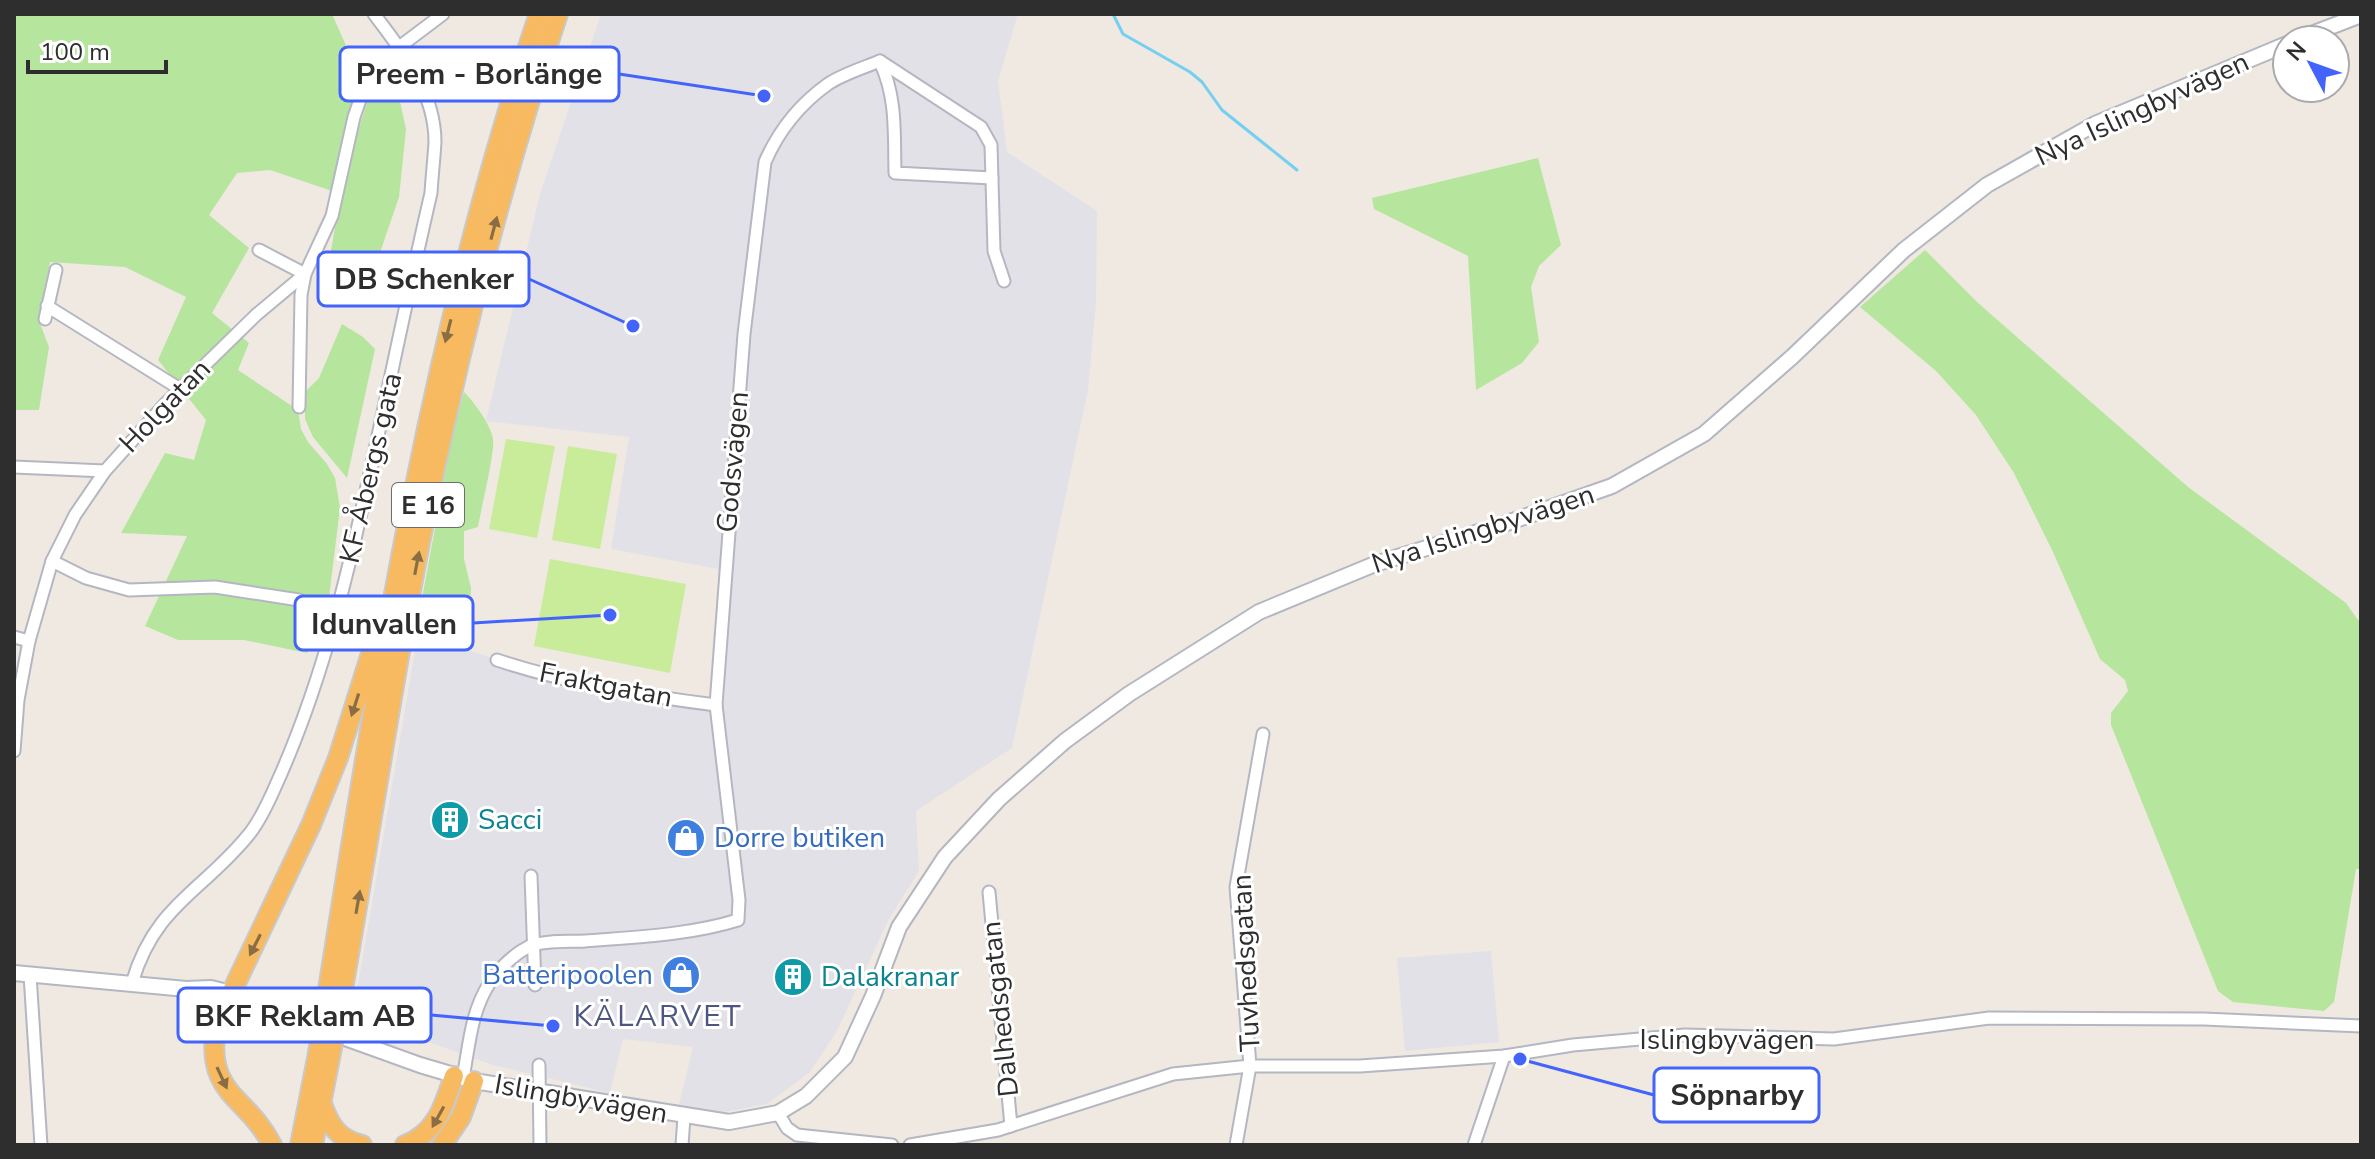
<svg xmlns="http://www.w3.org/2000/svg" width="2375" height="1159" viewBox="0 0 2375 1159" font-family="'Nunito Sans',sans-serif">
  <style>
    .industrial { fill: #e3e1e8 }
    .green { fill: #b6e59e }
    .pitch { fill: #c9ec9a }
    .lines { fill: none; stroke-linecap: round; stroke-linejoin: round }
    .stream { stroke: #75cff0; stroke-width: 3 }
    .minor-casing { stroke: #b4b7c1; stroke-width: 15 }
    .tertiary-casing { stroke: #b4b7c1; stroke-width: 18 }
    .trunk-casing { stroke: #c9c9c9; stroke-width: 22 }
    .minor { stroke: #fff; stroke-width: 11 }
    .tertiary { stroke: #fff; stroke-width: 14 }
    .trunk { stroke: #f8ba60; stroke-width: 18 }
    .trunk-bridge-casing { stroke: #c9c9c9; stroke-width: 22; stroke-linecap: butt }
    .trunk-bridge { stroke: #f8ba60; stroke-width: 18 }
    .oneway { fill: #896d44 }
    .labels { text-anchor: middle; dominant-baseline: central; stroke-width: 6; stroke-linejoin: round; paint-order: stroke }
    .shield { fill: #fff; stroke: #6d6d6d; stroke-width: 2 }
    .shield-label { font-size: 26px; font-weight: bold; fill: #2e2e2e }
    .street-label { font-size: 28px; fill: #2e2e2e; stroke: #fff }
    .culture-label { font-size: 28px; fill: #0d838f; stroke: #fff; text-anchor: start }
    .shop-label { font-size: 28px; fill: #366cbe; stroke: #fff; text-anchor: start }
    .neighbourhood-label { font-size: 30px; letter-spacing: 2px; fill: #4d5680; stroke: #fff }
    .leader { fill: none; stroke: #4264fb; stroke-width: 3 }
    .callout-dot { fill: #4264fb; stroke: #fff; stroke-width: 3 }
    .callout { fill: #fff; stroke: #4264fb; stroke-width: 3 }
    .callout-label { font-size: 30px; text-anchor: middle; font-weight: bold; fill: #2e2e2e }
  </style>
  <rect width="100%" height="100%" fill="#efe9e1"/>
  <g class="industrial">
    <polygon points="601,14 1018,14 998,81 1007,152 1097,211 1096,302 1088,390 1012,748 916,811 919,871 889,919 837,1031 810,1072 767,1104 719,1113 679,1105 693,1047 623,1039 610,1093 493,1065 353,1015 418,633 524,669 715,705 721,615 718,569 611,549 629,437 486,421 540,194"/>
    <polygon points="1491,951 1499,1042 1405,1051 1397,958"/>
  </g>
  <g class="green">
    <polygon points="14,14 332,14 348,50 357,94 338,193 270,170 237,173 209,215 249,248 212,313 249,343 238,370 298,410 301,429 308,442 327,464 335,478 340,508 329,598 307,653 244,640 178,640 145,626 187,536 121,533 165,453 194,460 206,420 158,360 186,297 125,267 50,262 38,318 49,347 39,410 14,410"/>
    <path d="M377,75h17l12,54 -7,68 -29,85 -35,12 -10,-7c11,-72 26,-144 52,-212z"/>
    <polygon points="1538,158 1561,245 1539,266 1531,287 1539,342 1522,363 1476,390 1468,256 1374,209 1372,198"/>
    <polygon points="1925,250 1977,302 2188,487 2346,603 2358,620 2361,621 2361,869 2356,869 2334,1002 2324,1011 2233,1002 2218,991 2111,725 2111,713 2128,691 2125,680 2100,659 2053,552 2014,473 1976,415 1936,371 1860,307"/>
    <polygon points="342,324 363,337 375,349 347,478 313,437 305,419 305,392 319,378"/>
    <path d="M464,392c10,10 27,33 29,47 2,14 -12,70 -15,88l-14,4v28l7,29 -2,35 -34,3 -14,-22 32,-174z"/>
  </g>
  <g class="pitch">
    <polygon points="506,439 555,446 537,538 489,529"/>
    <polygon points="568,446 617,454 600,549 552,540"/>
    <polygon points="550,559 686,584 670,673 534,646"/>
  </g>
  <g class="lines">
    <polyline class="stream" points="1113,14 1123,34 1190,72 1202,82 1222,110 1297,170"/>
    <defs>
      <g id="minor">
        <polyline points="880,61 981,127 991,145 994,251 1004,281"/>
        <path d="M880,62c17,35 14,72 15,111l97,5"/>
        <polyline points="259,250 305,274 301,295 299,407"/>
        <polyline points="47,306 180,389"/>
        <polyline points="45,319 56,270"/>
        <polyline points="14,467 105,471"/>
        <polyline points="52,561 86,578 129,590 215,587 299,600"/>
        <polyline points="14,637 29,641"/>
        <path d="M497,660c69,23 146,36 219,45"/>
        <polyline points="14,751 18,700 29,641 52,561 75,515 105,471 166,403 256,315 305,274 332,216 354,117 368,77 382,60 443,14"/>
        <polyline points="531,876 535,985"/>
        <polyline points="989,892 1011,1126"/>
        <polyline points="30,975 41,1145"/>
        <path d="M132,983c23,-79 72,-92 118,-150 11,-14 19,-32 26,-48 48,-106 74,-219 98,-331 19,-87 37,-175 57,-261 1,-17 3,-34 4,-51 0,-50 -32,-90 -61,-128"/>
        <polyline points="539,1065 540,1145"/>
        <path d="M463,1078c6,-32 8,-66 26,-94 10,-15 25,-30 41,-38 15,-6 39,-4 55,-5 51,-4 105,-6 153,-21l1,-20 -23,-195 28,-371 21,-172c13,-30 35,-58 63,-78 15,-10 35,-16 52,-23"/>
        <polyline points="778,1113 787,1128 797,1135 892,1145"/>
        <polyline points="682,1145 684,1117"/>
        <polyline points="910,1145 998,1130 1173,1074 1250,1066 1360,1066 1504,1056 1573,1045 1685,1035 1834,1039 1989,1018 2204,1019 2361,1026"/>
        <polyline points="1236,1145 1250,1066 1236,887 1263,734"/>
        <polyline points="1474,1145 1504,1056"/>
      </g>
      <g id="tertiary">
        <polyline points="2296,40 2361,15"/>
        <polyline points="14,973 186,989 211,988 231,993 270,1011 420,1065 474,1081 729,1122 778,1113 806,1096 845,1057 873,996 899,927 945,857 999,799 1065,741 1129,694 1259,612 1375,564 1504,524 1612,486 1704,434 1792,357 1904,250 1987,185 2095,124 2287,44"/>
        <polyline points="190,991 207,999 235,1006"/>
      </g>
      <g id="trunk">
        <path d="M326,1002c53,-334 104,-667 213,-988"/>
        <path d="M340,1006c32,-181 58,-363 96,-542 33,-152 72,-303 122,-450"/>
        <path d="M322,1104c8,22 16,35 40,41"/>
        <path d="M272,1145c-26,-51 -67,-49 -56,-120l95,-200 27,-67 36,-114"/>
        <polyline points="300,1145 318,1053"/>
        <polyline points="313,1145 330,1058"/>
        <path d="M405,1145c32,-12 39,-40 49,-69"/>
        <polyline points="442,1145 461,1117 474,1081"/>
      </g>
    </defs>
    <use href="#minor" class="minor-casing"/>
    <use href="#tertiary" class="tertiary-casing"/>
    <use href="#trunk" class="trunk-casing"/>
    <use href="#minor" class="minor"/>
    <use href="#tertiary" class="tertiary"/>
    <use href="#trunk" class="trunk"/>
    <defs>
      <g id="trunk-bridge">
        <polyline points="318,1053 326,1002"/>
        <polyline points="330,1058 340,1006"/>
      </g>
    </defs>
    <use href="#trunk-bridge" class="trunk-bridge-casing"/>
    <use href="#trunk-bridge" class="trunk-bridge"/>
  </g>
  <defs><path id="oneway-solid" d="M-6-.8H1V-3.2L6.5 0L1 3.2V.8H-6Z" transform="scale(2)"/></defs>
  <g class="oneway">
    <use href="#oneway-solid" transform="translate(494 228) rotate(-75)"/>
    <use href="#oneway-solid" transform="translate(448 331) rotate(104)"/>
    <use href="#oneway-solid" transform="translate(417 563) rotate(-79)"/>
    <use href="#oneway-solid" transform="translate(355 705) rotate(108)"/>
    <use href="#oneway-solid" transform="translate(358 902) rotate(-80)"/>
    <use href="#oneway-solid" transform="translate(255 945) rotate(117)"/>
    <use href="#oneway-solid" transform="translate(222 1078) rotate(65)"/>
    <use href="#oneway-solid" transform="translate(438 1117) rotate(119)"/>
  </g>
  <defs>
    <symbol id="building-disc" viewBox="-11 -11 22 22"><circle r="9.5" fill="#0f9aa8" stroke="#fff"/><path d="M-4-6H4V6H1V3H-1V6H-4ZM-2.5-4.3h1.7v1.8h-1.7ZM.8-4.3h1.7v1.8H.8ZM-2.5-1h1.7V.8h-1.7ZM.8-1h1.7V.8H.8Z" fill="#fff"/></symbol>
    <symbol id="shop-disc" viewBox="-11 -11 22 22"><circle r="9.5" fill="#3f7fe0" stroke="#fff"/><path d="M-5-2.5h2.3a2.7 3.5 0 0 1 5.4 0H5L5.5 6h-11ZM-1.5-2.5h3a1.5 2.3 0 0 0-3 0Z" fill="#fff"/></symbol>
  </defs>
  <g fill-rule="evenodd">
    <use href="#building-disc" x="428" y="798" width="44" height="44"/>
    <use href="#shop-disc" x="664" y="816" width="44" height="44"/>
    <use href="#shop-disc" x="659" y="953" width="44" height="44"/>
    <use href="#building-disc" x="771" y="955" width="44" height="44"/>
  </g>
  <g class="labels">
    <rect class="shield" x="392" y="483" width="72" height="44" rx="6"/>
    <g class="shield-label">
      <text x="428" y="505">E 16</text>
    </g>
    <g class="street-label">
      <text transform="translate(2142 109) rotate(-25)">Nya Islingbyvägen</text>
      <text transform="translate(165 406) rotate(-46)">Holgatan</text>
      <text transform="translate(733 462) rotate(-85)">Godsvägen</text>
      <text transform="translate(371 468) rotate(-77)">KF Åbergs gata</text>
      <text transform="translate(1483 529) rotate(-18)">Nya Islingbyvägen</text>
      <text transform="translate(606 685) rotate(11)">Fraktgatan</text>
      <text transform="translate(1246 963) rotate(-93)">Tuvhedsgatan</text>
      <text transform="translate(1000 1009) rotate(-96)">Dalhedsgatan</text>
      <text x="1727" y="1040">Islingbyvägen</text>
      <text transform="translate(581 1099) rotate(10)">Islingbyvägen</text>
    </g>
    <g class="culture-label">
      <text x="478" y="820">Sacci</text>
      <text x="821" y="977">Dalakranar</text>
    </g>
    <g class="shop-label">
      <text x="714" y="838">Dorre butiken</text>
      <text x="653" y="975" text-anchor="end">Batteripoolen</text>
    </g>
    <g class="neighbourhood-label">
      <text x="658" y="1016">KÄLARVET</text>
    </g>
  </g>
  <path class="leader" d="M764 96L619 74M633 326L529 279M610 615L473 623M553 1026L431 1015M1520 1059L1654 1095"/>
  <g class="callout-dot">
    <circle cx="764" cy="96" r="8"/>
    <circle cx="633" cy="326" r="8"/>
    <circle cx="610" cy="615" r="8"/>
    <circle cx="553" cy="1026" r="8"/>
    <circle cx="1520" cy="1059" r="8"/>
  </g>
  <g class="callout">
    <rect x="340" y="47" width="279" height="54" rx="8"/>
    <rect x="318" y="252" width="211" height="54" rx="8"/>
    <rect x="295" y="596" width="178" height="54" rx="8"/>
    <rect x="178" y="988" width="253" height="54" rx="8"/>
    <rect x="1654" y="1068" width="165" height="54" rx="8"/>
  </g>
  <g class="callout-label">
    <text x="479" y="84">Preem - Borlänge</text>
    <text x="424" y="289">DB Schenker</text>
    <text x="384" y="634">Idunvallen</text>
    <text x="305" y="1026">BKF Reklam AB</text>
    <text x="1737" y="1105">Söpnarby</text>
  </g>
  <rect width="2375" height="1159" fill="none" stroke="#2e2e2e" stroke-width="32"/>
  <g transform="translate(2311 64) rotate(311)"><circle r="38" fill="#ffffff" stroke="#ababab" stroke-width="2"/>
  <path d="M0-6L14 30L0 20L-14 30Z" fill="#4264fb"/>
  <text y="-12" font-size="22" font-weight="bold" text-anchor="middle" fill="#2e2e2e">N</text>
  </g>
  <path d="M28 60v12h138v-12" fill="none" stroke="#2e2e2e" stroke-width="4"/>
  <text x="40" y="60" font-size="24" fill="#2e2e2e" stroke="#ffffff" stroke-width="6" paint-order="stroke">100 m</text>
</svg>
